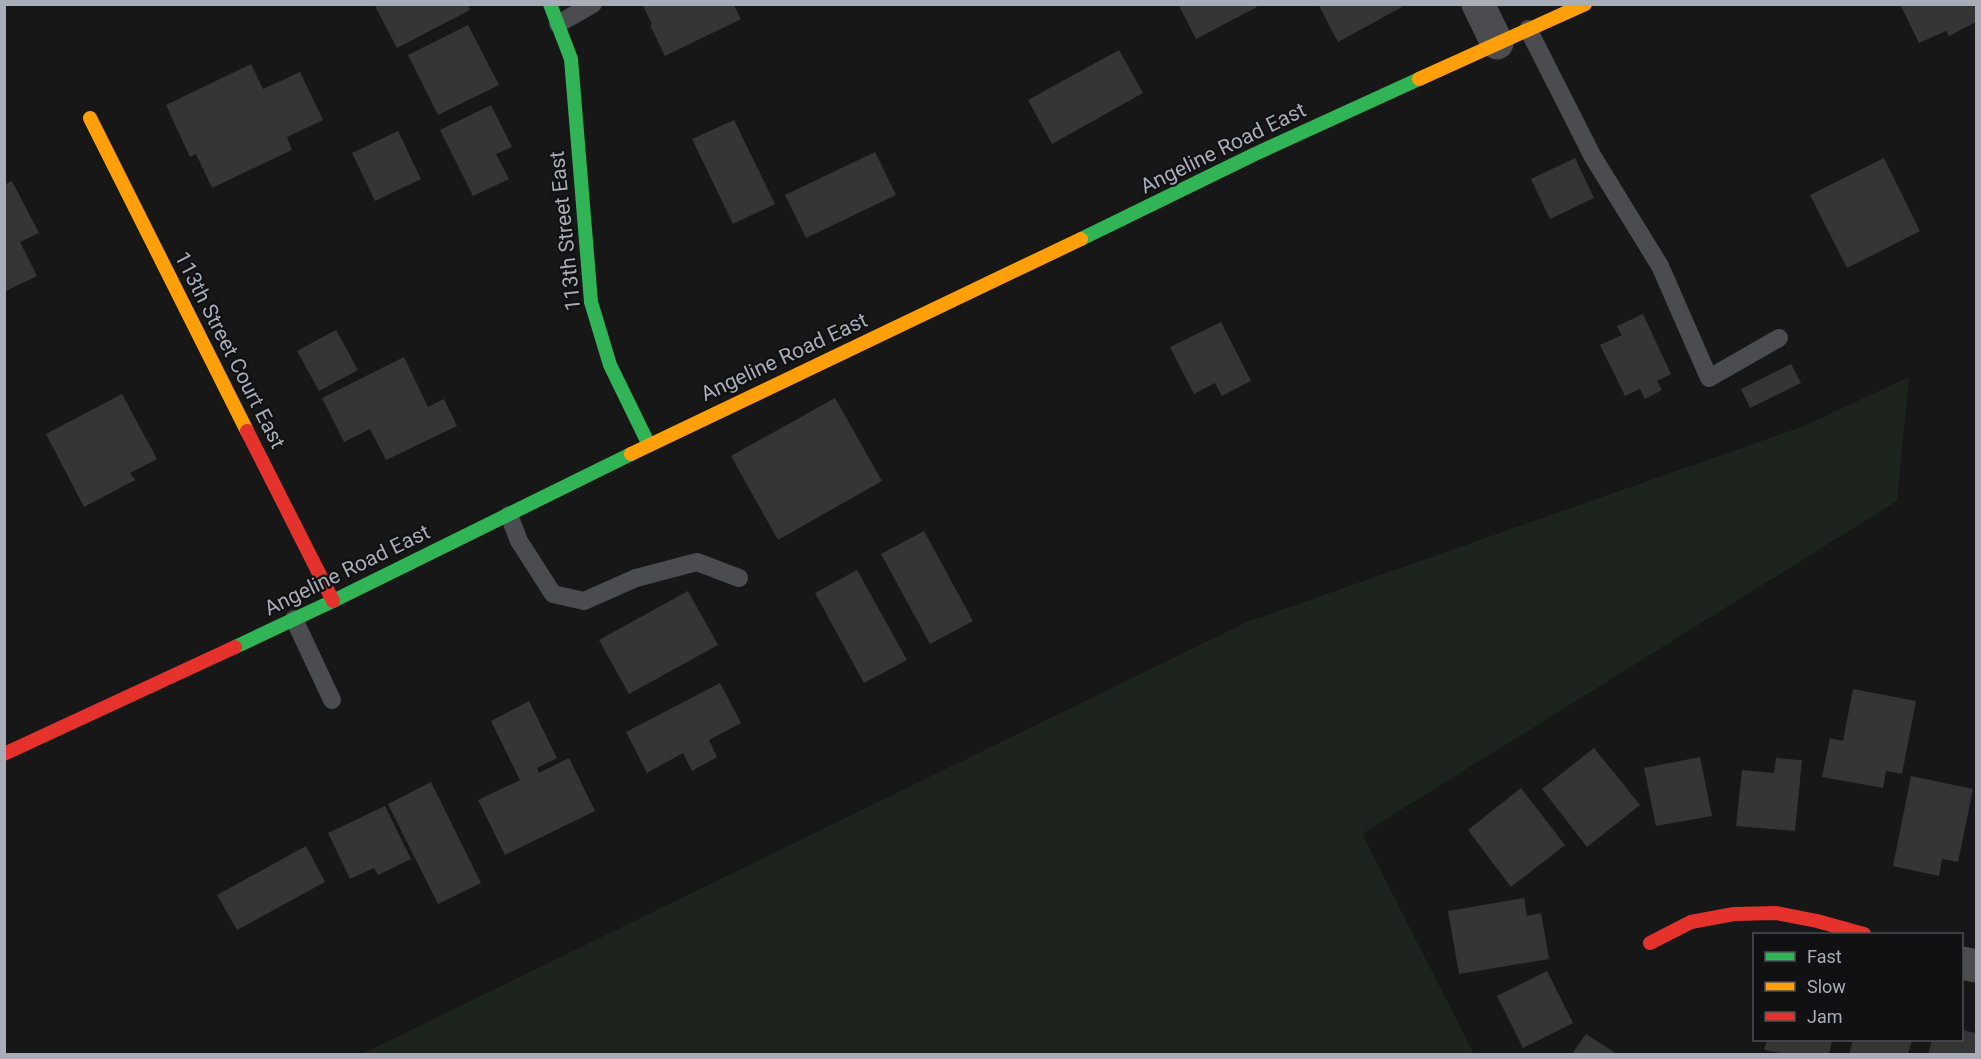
<svg xmlns="http://www.w3.org/2000/svg" width="1981" height="1059" viewBox="0 0 1981 1059" font-family="Roboto,sans-serif">
  <style>
    .green { fill: #1d241e }
    .building { fill: #353536 }
    .lines { fill: none; stroke-linecap: round; stroke-linejoin: round }
    .lane { stroke: #4b4c50; stroke-width: 18 }
    .street { stroke: #4b4c50; stroke-width: 33 }
    .fast { stroke: #30b455; stroke-width: 14 }
    .slow { stroke: #ff9f0a; stroke-width: 14 }
    .jam { stroke: #e5322d; stroke-width: 14 }
    .labels { text-anchor: middle; dominant-baseline: central; stroke-width: 4.5; stroke-linejoin: round; paint-order: stroke }
    .street-label { font-size: 21px; fill: #a8adb8; stroke: #111113 }
  </style>
  <rect width="100%" height="100%" fill="#171717"/>
  <polygon class="green" points="1909,377 1897,501 1362,834 1474,1054 362,1054 1247,622 1804,426"/>
  <g class="building">
    <polygon points="374,4 467,4 470,10 397,48"/>
    <polygon points="642,4 733,4 741,19 665,56 650,25 652,24"/>
    <polygon points="1178,4 1256,4 1257,7 1196,39"/>
    <polygon points="1318,4 1401,4 1402,7 1338,42"/>
    <polygon points="1900,4 1976,4 1976,22 1949,36 1946,31 1919,43"/>
    <polygon points="468,25 499,85 438,115 408,55"/>
    <polygon points="1119,50 1143,93 1052,144 1028,100"/>
    <polygon points="251,64 263,89 300,72 323,120 287,137 292,150 212,188 196,154 190,157 166,105"/>
    <polygon points="491,105 512,147 496,154 509,179 473,196 440,130"/>
    <polygon points="734,120 775,204 733,224 692,139"/>
    <polygon points="398,131 421,179 375,201 352,153"/>
    <polygon points="875,152 896,195 806,238 785,195"/>
    <polygon points="1575,158 1594,198 1550,219 1531,179"/>
    <polygon points="1884,158 1920,231 1847,268 1810,195"/>
    <polygon points="12,181 39,233 20,242 37,276 4,292 4,185"/>
    <polygon points="1643,314 1671,374 1657,381 1662,390 1645,399 1640,389 1625,396 1600,345 1622,335 1617,326"/>
    <polygon points="1221,322 1251,381 1222,396 1215,383 1194,394 1170,347"/>
    <polygon points="336,330 358,370 319,391 297,351"/>
    <polygon points="404,357 428,407 444,399 457,426 386,460 370,429 344,442 322,398"/>
    <polygon points="1791,364 1801,383 1750,408 1741,389"/>
    <polygon points="122,394 157,459 130,473 135,480 84,507 46,434"/>
    <polygon points="835,398 882,481 778,540 731,456"/>
    <polygon points="924,531 973,621 930,644 881,554"/>
    <polygon points="857,570 907,660 864,683 815,593"/>
    <polygon points="688,591 718,645 629,694 599,640"/>
    <polygon points="720,683 741,723 709,740 717,757 692,771 683,753 647,773 626,732"/>
    <polygon points="1853,689 1916,701 1902,774 1886,771 1883,788 1822,777 1830,738 1843,741"/>
    <polygon points="529,701 557,758 537,768 539,773 569,758 595,811 505,855 478,800 520,780 491,721"/>
    <polygon points="1594,748 1640,805 1587,847 1542,789"/>
    <polygon points="1700,757 1712,816 1656,826 1644,768"/>
    <polygon points="1776,758 1802,760 1795,831 1736,826 1742,770 1774,773"/>
    <polygon points="1911,776 1973,789 1958,862 1942,859 1939,876 1893,866"/>
    <polygon points="431,782 481,883 438,904 388,804"/>
    <polygon points="1521,788 1565,845 1511,887 1468,830"/>
    <polygon points="385,806 411,859 378,875 374,868 350,879 328,833"/>
    <polygon points="306,846 325,882 237,930 217,895"/>
    <polygon points="1524,898 1527,916 1541,913 1549,959 1459,974 1448,911"/>
    <polygon points="1547,971 1573,1023 1523,1048 1497,996"/>
    <polygon points="1962,1030 1976,1033 1976,1054 1928,1054 1932,1040 1962,1040"/>
    <polygon points="1586,1034 1617,1054 1572,1054"/>
    <polygon points="1767,1040 1832,1040 1829,1054 1785,1054 1764,1050"/>
    <polygon points="1853,1040 1912,1040 1908,1054 1849,1054"/>
  </g>
  <g class="lines">
    <g class="lane">
      <polyline points="558,24 593,4"/>
      <polyline points="1528,29 1593,157 1660,266 1709,378 1779,338"/>
      <polyline points="509,515 519,541 553,594 584,601 636,578 697,562 739,578"/>
      <polyline points="294,619 332,700"/>
    </g>
    <g class="street">
      <polyline points="1478,4 1497,43"/>
      <polyline points="1962,963 1976,966"/>
    </g>
    <g class="fast">
      <polyline points="550,4 571,59 591,302 610,365 649,445"/>
      <polyline points="1081,239 1255,154 1419,79"/>
      <polyline points="235,647 333,601 631,454"/>
    </g>
    <g class="slow">
      <polyline points="1419,79 1585,4"/>
      <polyline points="90,118 247,431"/>
      <polyline points="631,454 1081,239"/>
    </g>
    <g class="jam">
      <polyline points="247,431 333,601"/>
      <polyline points="4,754 235,647"/>
      <polyline points="1650,943 1691,922 1734,914 1776,913 1817,921 1864,934"/>
    </g>
  </g>
  <g class="labels">
    <g class="street-label">
      <text transform="translate(1223 148) rotate(-26)">Angeline Road East</text>
      <text transform="translate(565 231) rotate(-96)">113th Street East</text>
      <text transform="translate(230 350) rotate(63)">113th Street Court East</text>
      <text transform="translate(784 357) rotate(-25)">Angeline Road East</text>
      <text transform="translate(347 570) rotate(-26)">Angeline Road East</text>
    </g>
  </g>
  <rect width="1981" height="1059" fill="none" stroke="#a8adb8" stroke-width="12"/>
  <rect x="1753" y="933" width="210" height="108" fill="#111113" stroke="#4d4f55" stroke-width="1.5"/>
  <rect x="1765" y="952" width="30" height="9" fill="#30b455" stroke="#4d4f55" stroke-width="1.5"/>
  <text x="1807" y="963" font-size="18" fill="#a8adb8">Fast</text>
  <rect x="1765" y="982" width="30" height="9" fill="#ff9f0a" stroke="#4d4f55" stroke-width="1.5"/>
  <text x="1807" y="993" font-size="18" fill="#a8adb8">Slow</text>
  <rect x="1765" y="1012" width="30" height="9" fill="#e5322d" stroke="#4d4f55" stroke-width="1.5"/>
  <text x="1807" y="1023" font-size="18" fill="#a8adb8">Jam</text>
</svg>
